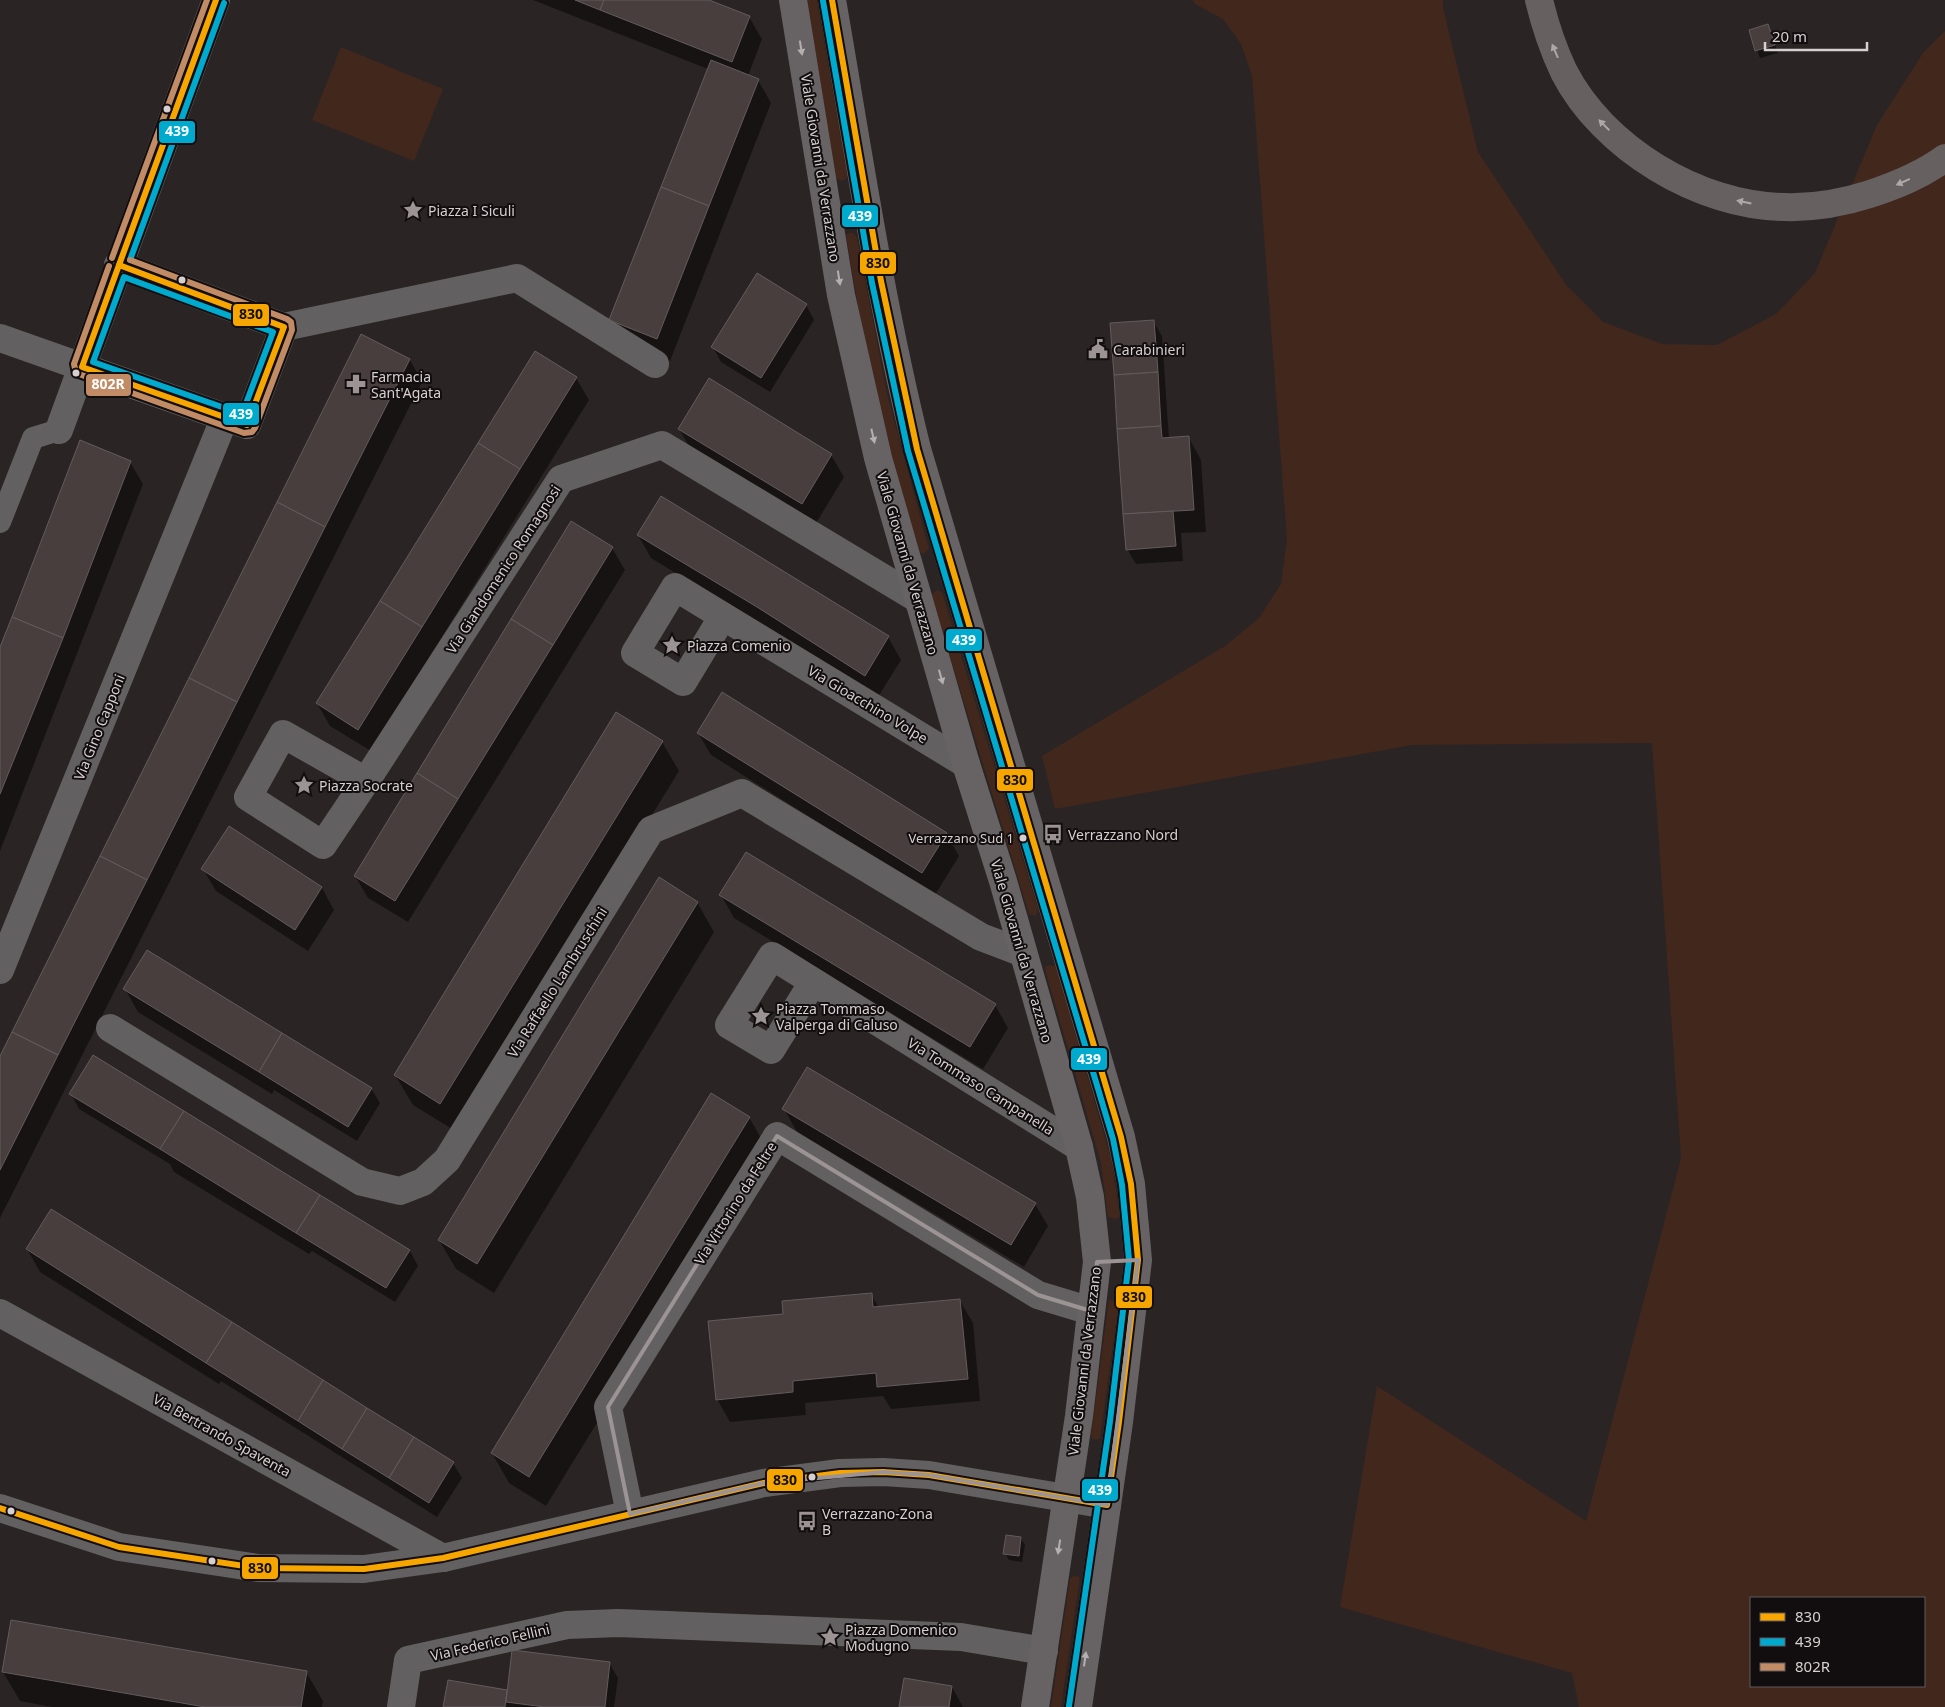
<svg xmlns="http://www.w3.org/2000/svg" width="1945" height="1707" viewBox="0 0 1945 1707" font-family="'Noto Sans',sans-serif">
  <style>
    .green { fill: #41271c; fill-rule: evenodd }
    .shadow { fill: #0007 }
    .building { fill: #493e3e; stroke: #625c5d }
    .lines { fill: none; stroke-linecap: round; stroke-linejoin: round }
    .pedestrian { stroke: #636061; stroke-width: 22 }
    .minor { stroke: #636061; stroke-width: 28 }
    .tertiary { stroke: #636061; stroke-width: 28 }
    .secondary { stroke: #676364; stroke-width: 28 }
    .primary { stroke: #666061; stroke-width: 28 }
    .bus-1-casing { stroke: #120d0e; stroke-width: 10 }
    .bus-2-casing { stroke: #120d0e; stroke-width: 10 }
    .bus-3-casing { stroke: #120d0e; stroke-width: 10 }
    .bus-1 { stroke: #f7a600; stroke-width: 6 }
    .bus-2 { stroke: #00a9ce; stroke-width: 6 }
    .bus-3 { stroke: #c18c65; stroke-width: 6 }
    .oneway { fill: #b5afb0 }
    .oneway2 { fill: #afa8a9 }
    .marked { fill: none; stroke: #9b9394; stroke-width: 4; stroke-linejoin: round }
    .bus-dot { fill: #d7cfd0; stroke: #120d0e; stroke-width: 2 }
    .labels { text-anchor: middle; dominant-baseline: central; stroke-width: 4; stroke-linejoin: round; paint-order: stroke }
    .bus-label { font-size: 13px; fill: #d7cfd0; stroke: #120d0e; text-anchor: end }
    .street-label { font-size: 14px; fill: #d7cfd0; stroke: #120d0e }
    .poi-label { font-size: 14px; fill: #d7cfd0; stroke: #120d0e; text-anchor: start }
    .line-badge { stroke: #120d0e; stroke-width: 2 }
    .badge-label { font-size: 14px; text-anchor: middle; font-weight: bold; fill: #fff }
    .pale-badge-label { font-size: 14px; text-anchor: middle; font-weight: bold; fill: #111 }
  </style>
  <rect width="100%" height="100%" fill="#2b2425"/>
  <g class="green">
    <polygon points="805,0 817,0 847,174 846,179 842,181 836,178"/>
    <path d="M1193,0h250v8l35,144 89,134 36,36 59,22 55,1 59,-31 39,-41 62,-148 46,-72 22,-22v1676h-366l-7,-34 -232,-66 37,-221 209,135 95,-363 -29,-415 -240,2 -357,64 -13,-53 183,-110 34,-28 22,-34 6,-44 -35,-464 -11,-32 -18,-25 -28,-15zM1751,1598h173v88h-173z"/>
    <polygon points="341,47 443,89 414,161 312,120"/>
    <polygon points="849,233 853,233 857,238 887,394 929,549 923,554 920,552 889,450 860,318 847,241 846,235"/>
    <polygon points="937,590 942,592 1038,910 1036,916 1029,914 931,595"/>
    <polygon points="1049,965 1056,966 1112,1163 1120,1216 1117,1219 1108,1217 1101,1163 1046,973 1045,967"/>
    <polygon points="1109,1300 1119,1301 1100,1439 1092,1439 1091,1435"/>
    <polygon points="1073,1576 1080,1577 1061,1707 1051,1707 1070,1579"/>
  </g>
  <g class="shadow">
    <polygon points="533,0 706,0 749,17 762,39 748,76 758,80 771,103 670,361 623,342 610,320 708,69"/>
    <polygon points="1768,25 1778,53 1760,58 1750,31"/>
    <polygon points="806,305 814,320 770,392 721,362 713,347"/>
    <polygon points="1153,321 1162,336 1169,439 1189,438 1201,460 1206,532 1181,533 1183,561 1136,564 1127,549"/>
    <polygon points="410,360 422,382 0,1218 0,1059"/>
    <polygon points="576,378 589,400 371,751 330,726 317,703"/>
    <polygon points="679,429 831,455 844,477 815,525 692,451"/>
    <polygon points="130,462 143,484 0,851 0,649"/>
    <polygon points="638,535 888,637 901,660 878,697 651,558"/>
    <polygon points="612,548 625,570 408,922 368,898 355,876"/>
    <polygon points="698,733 946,833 959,856 935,895 711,755"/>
    <polygon points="662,742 679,771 457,1132 413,1105 395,1075"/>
    <polygon points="229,828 322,888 334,910 308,951 216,891 203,869"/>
    <polygon points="721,895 995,1005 1008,1028 983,1069 734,918"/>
    <polygon points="697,902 714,932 494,1293 456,1269 439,1240"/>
    <polygon points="125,989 371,1088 380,1103 357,1141 274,1090 272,1094 138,1012"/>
    <polygon points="71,1094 319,1196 410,1251 418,1266 395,1302 312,1251 309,1254 174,1172 170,1164 79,1109"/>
    <polygon points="784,1109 1035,1204 1048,1226 1024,1267 797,1132"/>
    <polygon points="749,1117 766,1147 546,1506 509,1483 492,1453"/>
    <polygon points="27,1249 453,1463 462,1478 437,1517 221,1381 219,1384 40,1272"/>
    <polygon points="871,1294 879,1308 960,1301 973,1323 980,1401 891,1409 883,1396 805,1403 806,1415 730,1422 717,1399 784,1316"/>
    <polygon points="1020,1538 1025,1545 1022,1562 1009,1560 1005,1553"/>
    <polygon points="609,1663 618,1678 614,1707 445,1707 506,1691 508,1695"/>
    <polygon points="3,1672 306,1672 323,1701 322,1707 52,1707 20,1701"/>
    <polygon points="952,1687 963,1707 900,1707"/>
  </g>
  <g class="building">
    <polygon points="575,0 604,0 600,10"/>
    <polygon points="604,0 709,0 750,16 732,62 600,10"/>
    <polygon points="1768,24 1775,45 1755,51 1749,30"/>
    <polygon points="711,60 759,79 709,206 661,187"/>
    <polygon points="661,187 709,206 657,339 609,320"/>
    <polygon points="757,273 807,304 761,378 711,347"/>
    <polygon points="1154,320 1158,372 1114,375 1110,323"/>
    <polygon points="361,334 410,359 325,527 277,502"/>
    <polygon points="535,351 577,377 520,469 478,443"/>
    <polygon points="1158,372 1161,426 1117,429 1114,375"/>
    <polygon points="709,378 832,454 802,504 678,429"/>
    <polygon points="1161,426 1162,438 1189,436 1194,510 1123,514 1117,429"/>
    <polygon points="80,440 131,461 63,638 12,617"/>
    <polygon points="478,443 520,469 422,627 380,601"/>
    <polygon points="661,496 889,636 865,676 757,607 637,535"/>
    <polygon points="277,502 325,527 237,702 189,678"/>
    <polygon points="1173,511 1176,546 1126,550 1123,514"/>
    <polygon points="571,521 613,547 553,645 511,619"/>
    <polygon points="380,601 422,627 358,730 316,703"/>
    <polygon points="12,617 63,638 0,794 0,647"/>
    <polygon points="511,619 553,645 458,799 417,773"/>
    <polygon points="189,678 237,702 147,880 100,856"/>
    <polygon points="722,692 947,833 922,873 697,733"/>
    <polygon points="616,712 663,741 440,1104 394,1075"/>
    <polygon points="417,773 458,799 395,901 354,876"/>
    <polygon points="229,826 322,887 295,930 201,869"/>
    <polygon points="746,852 996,1004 970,1047 719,895"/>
    <polygon points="100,856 147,880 58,1055 12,1032"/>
    <polygon points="659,877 698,902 477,1264 438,1240"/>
    <polygon points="147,950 282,1033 259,1072 123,989"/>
    <polygon points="12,1032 58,1055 0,1170 0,1056"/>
    <polygon points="282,1033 372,1088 348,1127 259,1072"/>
    <polygon points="93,1055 184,1111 160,1149 69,1094"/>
    <polygon points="807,1067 1036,1203 1011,1245 782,1109"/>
    <polygon points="711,1093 750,1117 529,1477 491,1453"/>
    <polygon points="184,1111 320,1195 296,1233 160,1149"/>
    <polygon points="320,1195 410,1250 386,1288 296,1233"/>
    <polygon points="51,1209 232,1322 206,1363 26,1249"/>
    <polygon points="872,1293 873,1307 960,1299 968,1379 877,1387 876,1373 793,1381 793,1392 716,1400 708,1321 783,1314 782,1301"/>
    <polygon points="232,1322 323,1380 298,1421 206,1363"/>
    <polygon points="323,1380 367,1408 342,1449 298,1421"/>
    <polygon points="367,1408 414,1437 389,1478 342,1449"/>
    <polygon points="414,1437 454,1462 429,1503 389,1478"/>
    <polygon points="1006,1535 1021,1537 1019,1556 1003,1554"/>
    <polygon points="11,1620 307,1671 301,1707 205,1707 2,1672"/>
    <polygon points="512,1650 610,1662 605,1707 545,1707 506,1702"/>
    <polygon points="904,1678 952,1686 949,1707 899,1707"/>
    <polygon points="448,1680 507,1690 505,1707 443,1707"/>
  </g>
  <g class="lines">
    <polyline class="pedestrian" points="0,522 33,438 59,430"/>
    <g class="minor">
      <polyline points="284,327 517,278 655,364"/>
      <polyline points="0,338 247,425 284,327 118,265"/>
      <polyline points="59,430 216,0"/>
      <polyline points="723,616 683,682 635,653 675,587 744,629 966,764"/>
      <polyline points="366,781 323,845 248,797 283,734 366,781 561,479 662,445 918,599"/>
      <polyline points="0,970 225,417"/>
      <polyline points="813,982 771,1050 729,1025 772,956 1079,1147"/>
      <polyline points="110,1028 362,1182 400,1191 423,1182 447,1160 651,830 742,793 981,937 1023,953"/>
      <polyline points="0,1313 443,1558"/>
      <polyline points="630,1514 608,1407 777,1136 1038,1295 1091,1311"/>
      <polyline points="401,1707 408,1660 567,1625 618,1623 961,1637 1044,1651"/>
    </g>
    <polyline class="tertiary" points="0,1508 119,1547 258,1568 364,1569 443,1558 764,1483 840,1473 883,1472 929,1475 1107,1505"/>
    <g class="secondary">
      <polyline points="793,0 841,295 878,458 966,764 1003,881 1079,1147 1090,1197 1097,1262 1079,1416 1035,1707"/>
      <path d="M832,0c26,150 48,301 85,449l204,688 10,47 7,76 -19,162 -41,285"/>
    </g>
    <path class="primary" d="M1539,0c6,25 14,49 25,72 39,76 135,134 220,135 29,1 58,-4 86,-13 27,-9 52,-19 75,-36"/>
    <defs>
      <g id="bus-1">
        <polygon points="119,265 284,327 247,425 82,367"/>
        <polyline points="119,265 216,0"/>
        <polyline points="0,1508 119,1547 258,1568 364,1569 443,1558 764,1483 840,1473 883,1472 929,1475 1107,1505 1119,1422 1138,1260 1131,1184 1121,1137 917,449 881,281 832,0"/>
      </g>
      <g id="bus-2">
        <polyline points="823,1 872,283 908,451 1113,1139 1122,1185 1129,1260 1110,1421 1069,1706"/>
        <polyline points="130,260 224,3"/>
        <polygon points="124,277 273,332 242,414 93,362"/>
      </g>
      <g id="bus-3">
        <polyline points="112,258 207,0"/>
        <polyline points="109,266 74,364 76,373 244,433 252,432 255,428 292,330 291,322 287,319 130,260"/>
      </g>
    </defs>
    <use href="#bus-1" class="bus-1-casing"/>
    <use href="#bus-2" class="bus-2-casing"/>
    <use href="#bus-3" class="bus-3-casing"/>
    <use href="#bus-1" class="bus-1"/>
    <use href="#bus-2" class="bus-2"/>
    <use href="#bus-3" class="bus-3"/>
  </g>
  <defs><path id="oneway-solid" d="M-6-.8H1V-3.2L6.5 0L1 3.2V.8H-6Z" transform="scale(1.25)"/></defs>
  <g class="oneway">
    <use href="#oneway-solid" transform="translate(801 48) rotate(81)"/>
    <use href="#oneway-solid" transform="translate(839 278) rotate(81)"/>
    <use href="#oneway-solid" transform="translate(873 436) rotate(77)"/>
    <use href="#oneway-solid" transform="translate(941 677) rotate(74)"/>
    <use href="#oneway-solid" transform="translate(1059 1547) rotate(99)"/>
    <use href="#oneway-solid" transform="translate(1085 1659) rotate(-82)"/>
  </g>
  <g class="oneway2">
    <use href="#oneway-solid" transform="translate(1555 51) rotate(-113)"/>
    <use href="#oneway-solid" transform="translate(1604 125) rotate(-135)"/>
    <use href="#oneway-solid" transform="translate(1903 182) rotate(156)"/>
    <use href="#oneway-solid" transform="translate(1744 202) rotate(-168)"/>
  </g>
  <path class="marked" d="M777,1136l261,159 53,16 6,-49 41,-2 -31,245 -178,-30 -46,-3 -119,11 -134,31 -22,-107z"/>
  <defs>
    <symbol id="sight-bare" viewBox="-9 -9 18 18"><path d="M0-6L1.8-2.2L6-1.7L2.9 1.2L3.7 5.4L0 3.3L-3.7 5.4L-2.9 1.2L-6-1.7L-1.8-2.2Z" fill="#9b9394" stroke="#120d0e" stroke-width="2.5" paint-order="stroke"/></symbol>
    <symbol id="civic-bare" viewBox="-9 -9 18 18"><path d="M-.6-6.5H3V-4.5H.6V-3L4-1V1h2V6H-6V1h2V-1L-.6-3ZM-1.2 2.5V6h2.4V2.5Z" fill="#9b9394" stroke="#120d0e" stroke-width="2.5" paint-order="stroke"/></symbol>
    <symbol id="pharmacy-bare" viewBox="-9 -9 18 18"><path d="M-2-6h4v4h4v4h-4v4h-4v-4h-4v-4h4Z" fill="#9b9394" stroke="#120d0e" stroke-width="2.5" paint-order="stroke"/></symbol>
    <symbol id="bus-bare" viewBox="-9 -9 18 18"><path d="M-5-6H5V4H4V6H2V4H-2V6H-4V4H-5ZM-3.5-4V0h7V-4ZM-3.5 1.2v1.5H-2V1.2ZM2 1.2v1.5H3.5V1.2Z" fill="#9b9394" stroke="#120d0e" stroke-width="2.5" paint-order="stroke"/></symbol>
  </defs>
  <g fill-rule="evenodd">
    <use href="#sight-bare" x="399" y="196" width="28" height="28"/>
    <use href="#civic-bare" x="1084" y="335" width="28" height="28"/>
    <use href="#pharmacy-bare" x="342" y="370" width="28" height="28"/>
    <use href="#sight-bare" x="658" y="631" width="28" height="28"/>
    <use href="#sight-bare" x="290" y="771" width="28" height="28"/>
    <use href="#bus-bare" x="1039" y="820" width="28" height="28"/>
    <use href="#sight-bare" x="747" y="1002" width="28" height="28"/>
    <use href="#bus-bare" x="793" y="1507" width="28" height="28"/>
    <use href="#sight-bare" x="816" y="1623" width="28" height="28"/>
  </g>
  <g class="bus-dot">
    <circle cx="167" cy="109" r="4.5"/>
    <circle cx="182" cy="280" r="4.5"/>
    <circle cx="76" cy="373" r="4.5"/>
    <circle cx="1023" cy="838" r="4.5"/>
    <circle cx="812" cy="1477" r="4.5"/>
    <circle cx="11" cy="1511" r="4.5"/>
    <circle cx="212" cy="1561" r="4.5"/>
  </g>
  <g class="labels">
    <g class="bus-label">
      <text x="1014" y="838">Verrazzano Sud 1</text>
    </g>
    <g class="street-label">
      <text transform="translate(821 168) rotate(81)">Viale Giovanni da Verrazzano</text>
      <text transform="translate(908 563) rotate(74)">Viale Giovanni da Verrazzano</text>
      <text transform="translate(503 569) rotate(-57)">Via Giandomenico Romagnosi</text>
      <text transform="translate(868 704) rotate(31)">Via Gioacchino Volpe</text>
      <text transform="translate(99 727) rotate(-68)">Via Gino Capponi</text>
      <text transform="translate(1022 951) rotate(74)">Viale Giovanni da Verrazzano</text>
      <text transform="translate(557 982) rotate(-58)">Via Raffaello Lambruschini</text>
      <text transform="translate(981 1086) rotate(32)">Via Tommaso Campanella</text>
      <text transform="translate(735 1203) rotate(-58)">Via Vittorino da Feltre</text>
      <text transform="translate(1084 1361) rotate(-83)">Viale Giovanni da Verrazzano</text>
      <text transform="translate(222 1435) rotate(29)">Via Bertrando Spaventa</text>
      <text transform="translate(490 1642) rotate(-13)">Via Federico Fellini</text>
    </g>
    <g class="poi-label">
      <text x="428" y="210">Piazza I Siculi</text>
      <text x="1113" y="349">Carabinieri</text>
      <text x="371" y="376">Farmacia<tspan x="371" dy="16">Sant'Agata</tspan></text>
      <text x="687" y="645">Piazza Comenio</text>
      <text x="319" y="785">Piazza Socrate</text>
      <text x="1068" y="834">Verrazzano Nord</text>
      <text x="776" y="1008">Piazza Tommaso<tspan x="776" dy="16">Valperga di Caluso</tspan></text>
      <text x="822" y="1513">Verrazzano-Zona<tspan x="822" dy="16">B</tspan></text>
      <text x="845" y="1629">Piazza Domenico<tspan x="845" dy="16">Modugno</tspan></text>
    </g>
  </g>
  <g class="line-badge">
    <rect x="158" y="120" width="38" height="24" rx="5" fill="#00a9ce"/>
    <rect x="841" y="204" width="38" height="24" rx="5" fill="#00a9ce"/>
    <rect x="859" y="251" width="38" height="24" rx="5" fill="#f7a600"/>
    <rect x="232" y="303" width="38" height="24" rx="5" fill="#f7a600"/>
    <rect x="85" y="373" width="47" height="24" rx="5" fill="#c18c65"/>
    <rect x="222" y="402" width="38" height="24" rx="5" fill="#00a9ce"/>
    <rect x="945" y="628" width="38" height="24" rx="5" fill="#00a9ce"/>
    <rect x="996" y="768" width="38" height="24" rx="5" fill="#f7a600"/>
    <rect x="1070" y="1047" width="38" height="24" rx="5" fill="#00a9ce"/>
    <rect x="1115" y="1285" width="38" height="24" rx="5" fill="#f7a600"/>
    <rect x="766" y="1468" width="38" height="24" rx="5" fill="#f7a600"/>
    <rect x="1081" y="1478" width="38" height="24" rx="5" fill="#00a9ce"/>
    <rect x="241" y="1556" width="38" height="24" rx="5" fill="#f7a600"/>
  </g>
  <g class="badge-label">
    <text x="177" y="136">439</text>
    <text x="860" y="221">439</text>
    <text x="108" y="389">802R</text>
    <text x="241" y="419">439</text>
    <text x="964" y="645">439</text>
    <text x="1089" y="1064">439</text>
    <text x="1100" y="1495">439</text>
  </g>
  <g class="pale-badge-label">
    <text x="878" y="268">830</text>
    <text x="251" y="319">830</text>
    <text x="1015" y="785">830</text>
    <text x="1134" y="1302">830</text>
    <text x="785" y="1485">830</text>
    <text x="260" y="1573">830</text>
  </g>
  <rect x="1750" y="1597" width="175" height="90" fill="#120d0e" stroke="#615b5c"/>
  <rect x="1760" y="1613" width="25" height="8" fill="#f7a600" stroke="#615b5c"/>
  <text x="1795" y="1622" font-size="15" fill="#d7cfd0">830</text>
  <rect x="1760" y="1638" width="25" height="8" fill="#00a9ce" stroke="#615b5c"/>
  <text x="1795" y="1647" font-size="15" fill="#d7cfd0">439</text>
  <rect x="1760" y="1663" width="25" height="8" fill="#c18c65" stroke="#615b5c"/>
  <text x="1795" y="1672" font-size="15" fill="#d7cfd0">802R</text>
  <path d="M1765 42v8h102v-8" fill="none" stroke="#d7cfd0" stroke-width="2.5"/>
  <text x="1772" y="42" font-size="15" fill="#d7cfd0" stroke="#120d0e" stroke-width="4" paint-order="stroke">20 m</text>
</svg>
